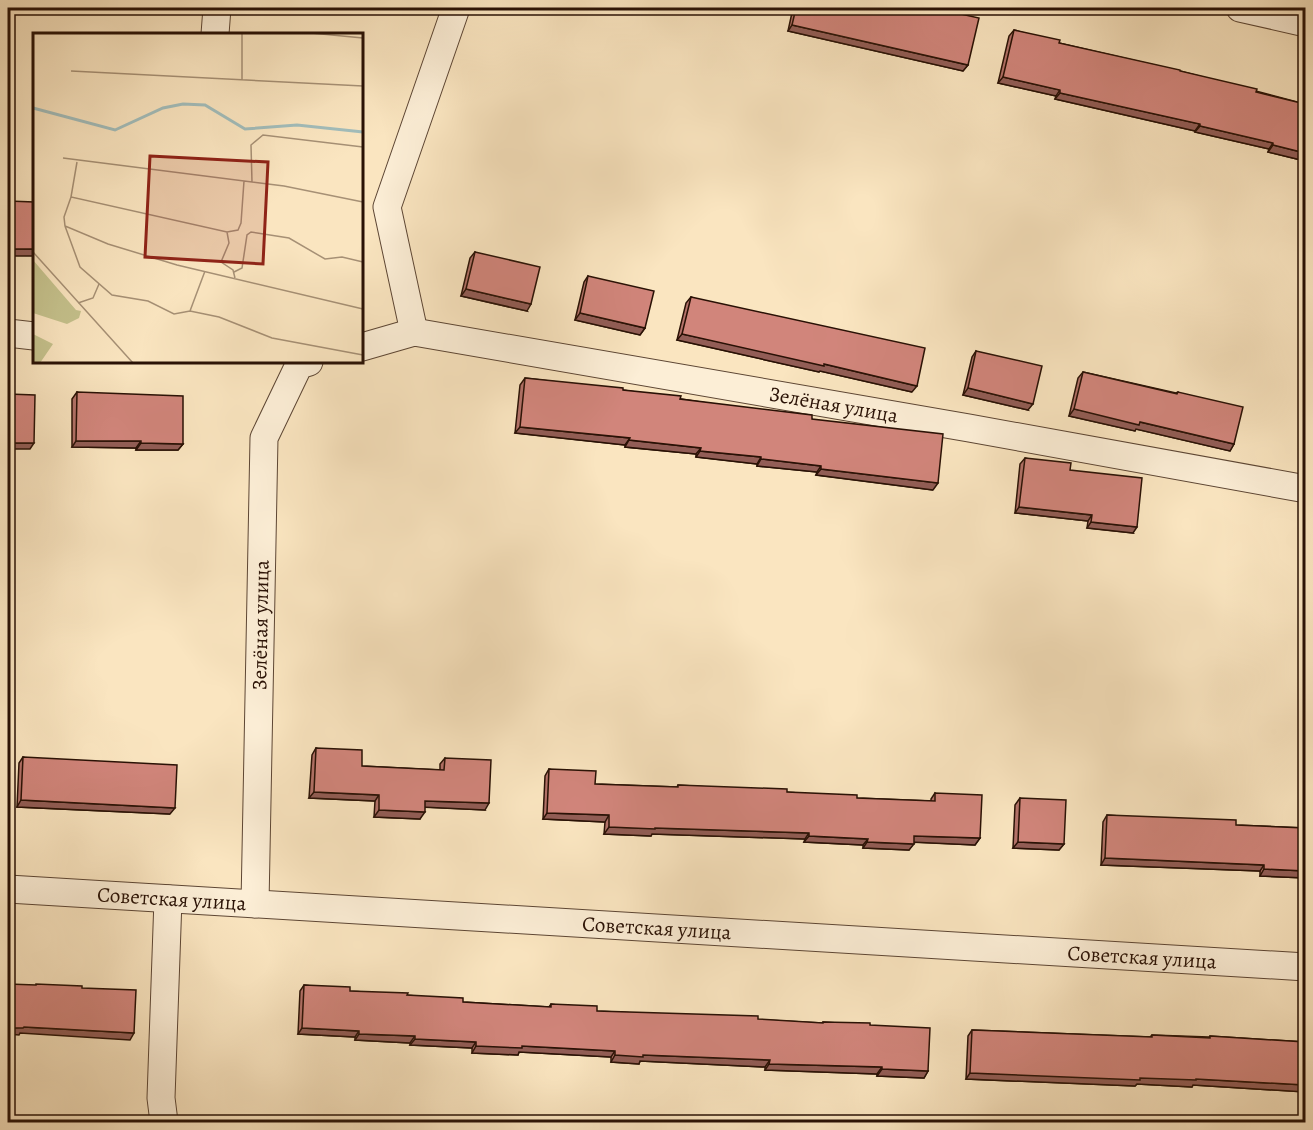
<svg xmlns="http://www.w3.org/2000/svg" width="1313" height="1130" viewBox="0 0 1313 1130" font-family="Alegreya,serif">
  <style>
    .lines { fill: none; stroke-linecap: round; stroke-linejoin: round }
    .minor-casing { stroke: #5d4634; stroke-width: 29 }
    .minor { stroke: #fceed6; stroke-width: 27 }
    .wall { fill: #b4726a; stroke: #291105; stroke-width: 1.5 }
    .shaded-wall { fill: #925d56; stroke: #291105; stroke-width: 1.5 }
    .building { fill: #d1857b; stroke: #291105; stroke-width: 1.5 }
    .labels { text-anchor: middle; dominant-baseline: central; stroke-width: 6; stroke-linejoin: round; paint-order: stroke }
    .street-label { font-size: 21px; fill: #291105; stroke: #fceed6 }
    .inset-river { fill: none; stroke: #a2bdbb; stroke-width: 3 }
    .inset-road { fill: none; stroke: #a69075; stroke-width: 1.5 }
    .view { fill: #8f2418; fill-opacity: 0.15; stroke: #8f2418; stroke-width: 3 }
    .inset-edge { fill: none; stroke: #291105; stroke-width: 3 }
  </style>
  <rect width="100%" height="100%" fill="#fae5c0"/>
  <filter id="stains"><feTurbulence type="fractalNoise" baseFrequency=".00333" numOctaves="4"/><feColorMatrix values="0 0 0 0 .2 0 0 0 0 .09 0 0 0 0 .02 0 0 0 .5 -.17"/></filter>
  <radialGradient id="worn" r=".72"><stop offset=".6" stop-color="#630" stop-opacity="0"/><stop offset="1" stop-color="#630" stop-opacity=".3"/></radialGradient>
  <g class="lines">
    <defs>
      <g id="minor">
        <polyline points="1240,8 1306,23"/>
        <polyline points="215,34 217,8"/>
        <polyline points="414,332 387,207 456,8"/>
        <polyline points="8,333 34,336"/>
        <path id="s1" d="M362,347l52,-15 555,96 337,61"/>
        <path id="s2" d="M8,889l1298,78"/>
        <path id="s3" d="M255,904l9,-466 35,-73 10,-3"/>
        <polyline points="164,1122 161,1098 168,899"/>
      </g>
    </defs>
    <use href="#minor" class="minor-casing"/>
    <use href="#minor" class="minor"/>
  </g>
  <g class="wall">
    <polygon points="793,8 934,8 968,65 963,71 788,31"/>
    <polygon points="1014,30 1059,43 1180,71 1305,104 1305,161 1268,152 1269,149 1195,132 1195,131 1055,99 1056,96 998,83 1009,36"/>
    <polygon points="475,252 527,311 461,296 470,258"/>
    <polygon points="588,276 645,328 640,335 575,320 584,282"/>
    <polygon points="691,297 912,392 820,371 819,372 677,340 686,303"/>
    <polygon points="976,351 1028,410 963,395 972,357"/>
    <polygon points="1083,372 1176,393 1178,392 1234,444 1230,451 1136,429 1135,431 1069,416 1078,378"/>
    <polygon points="525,378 623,390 812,419 933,490 816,475 817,472 757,466 757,464 696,457 696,454 625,447 625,445 515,433 520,385"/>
    <polygon points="77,392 183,444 178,450 136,450 136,448 72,447 72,399"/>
    <polygon points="1025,458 1070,470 1133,533 1087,528 1088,521 1015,513 1020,464"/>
    <polygon points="316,748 362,766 440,770 440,764 445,758 485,810 425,807 420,819 374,817 375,801 309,798 312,755"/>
    <polygon points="23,757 170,814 17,807 19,763"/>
    <polygon points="549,769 595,784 677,787 678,785 787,792 857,798 931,801 931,799 935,793 980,838 975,845 914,842 909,850 863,848 863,845 804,842 805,839 652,834 651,836 604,834 605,822 543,819 545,776"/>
    <polygon points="1020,798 1064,844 1059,850 1013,848 1015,805"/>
    <polygon points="1107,815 1236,825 1305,828 1305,878 1260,876 1260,871 1101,865 1103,822"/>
    <polygon points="304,985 350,991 407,995 463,1002 549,1007 551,1004 597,1011 822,1023 823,1022 870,1025 928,1071 924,1078 877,1076 877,1074 765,1070 765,1067 640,1061 639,1064 611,1062 611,1057 519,1052 518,1055 472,1053 472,1048 410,1045 410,1043 355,1040 355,1037 298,1034 300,991"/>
    <polygon points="972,1030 1150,1037 1152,1035 1209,1037 1210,1036 1305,1042 1305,1092 1193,1085 1192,1087 1137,1084 1135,1086 966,1079 968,1036"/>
  </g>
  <g class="shaded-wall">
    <polygon points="792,25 968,65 963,71 788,31"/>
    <polygon points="1003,77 1060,90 1056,96 998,83"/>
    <polygon points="1060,93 1200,124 1195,131 1055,99"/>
    <polygon points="1200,126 1273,143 1269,149 1195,132"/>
    <polygon points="1273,145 1305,153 1305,161 1268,152"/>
    <rect x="8" y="249" width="26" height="7"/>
    <polygon points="466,289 531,304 527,311 461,296"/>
    <polygon points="580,313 645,328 640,335 575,320"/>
    <polygon points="682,334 824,364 917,386 912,392 820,371 819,372 677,340"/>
    <polygon points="968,388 1033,404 1028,410 963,395"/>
    <polygon points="1074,409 1140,422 1234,444 1230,451 1136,429 1135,431 1069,416"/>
    <polygon points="520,427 630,438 625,445 515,433"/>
    <polygon points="629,440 701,448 696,454 625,447"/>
    <polygon points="76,441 141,441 136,448 72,447"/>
    <polygon points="8,443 34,443 30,449 8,449"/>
    <polygon points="141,443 183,444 178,450 136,450"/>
    <polygon points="700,451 761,457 757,464 696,457"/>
    <polygon points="761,459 821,466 817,472 757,466"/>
    <polygon points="821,469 938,483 933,490 816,475"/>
    <polygon points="1019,507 1092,515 1088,521 1015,513"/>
    <polygon points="1091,522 1137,527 1133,533 1087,528"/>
    <polygon points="314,792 379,795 375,801 309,798"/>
    <polygon points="21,800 175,808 170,814 17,807"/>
    <polygon points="425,801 489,803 485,810 421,807"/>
    <polygon points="379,810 425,812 420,819 374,817"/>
    <polygon points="547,813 609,815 605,822 543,819"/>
    <polygon points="609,827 655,828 809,833 805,839 652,834 651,836 604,834"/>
    <polygon points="809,836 868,839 863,845 804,842"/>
    <polygon points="914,836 980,838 975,845 910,842"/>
    <polygon points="867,842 914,844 909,850 863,848"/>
    <polygon points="1018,842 1064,844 1059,850 1013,848"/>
    <polygon points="1105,858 1264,865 1260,871 1101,865"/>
    <polygon points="1264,869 1305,871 1305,878 1260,876"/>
    <polygon points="24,1027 134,1033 130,1040 20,1033 19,1035 8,1034 8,1028"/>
    <polygon points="302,1028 359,1031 355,1037 298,1034"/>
    <polygon points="359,1034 415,1036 410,1043 355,1040"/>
    <polygon points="415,1039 476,1042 472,1048 410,1045"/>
    <polygon points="476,1046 522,1046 615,1051 611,1057 519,1052 518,1055 472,1053"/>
    <polygon points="615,1055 643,1055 770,1060 765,1067 640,1061 639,1064 611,1062"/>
    <polygon points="769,1064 882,1067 877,1074 765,1070"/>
    <polygon points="882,1069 928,1071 924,1078 877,1076"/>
    <polygon points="970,1073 1196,1079 1305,1085 1305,1092 1193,1085 1192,1087 1137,1084 1135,1086 966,1079"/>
  </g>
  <g class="building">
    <polygon points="796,8 934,8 979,18 968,65 792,25"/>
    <polygon points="1014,30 1060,40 1059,43 1180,70 1180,71 1257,89 1256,92 1305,104 1305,153 1273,145 1273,143 1200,126 1200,124 1060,93 1060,90 1003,77"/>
    <polygon points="8,201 34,202 34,249 8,249"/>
    <polygon points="475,252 540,267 531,304 466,289"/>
    <polygon points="588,276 654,291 645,328 580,313"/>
    <polygon points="691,297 925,348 917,386 824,364 824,366 682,334"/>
    <polygon points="976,351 1042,366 1033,404 968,388"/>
    <polygon points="1083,372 1177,394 1178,392 1243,407 1234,444 1140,422 1139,425 1074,409"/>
    <polygon points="525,378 623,388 623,390 681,396 680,399 812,415 812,419 943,434 938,483 821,469 821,466 761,459 761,457 700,451 701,448 629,440 630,438 520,427"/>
    <polygon points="77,392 183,396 183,444 141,443 141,441 76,441"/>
    <polygon points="8,394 35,395 34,443 8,443"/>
    <polygon points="1025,458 1071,463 1070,470 1142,478 1137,527 1091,522 1092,515 1019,507"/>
    <polygon points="316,748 362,750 362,766 444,770 445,758 491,760 489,803 425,801 425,812 379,810 379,795 314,792"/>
    <polygon points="23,757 177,765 175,808 21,800"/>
    <polygon points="549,769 596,771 595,784 678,787 678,785 787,789 787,792 857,795 857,798 935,801 935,793 982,795 980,838 914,836 914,844 867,842 868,839 809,836 809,833 655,828 655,829 609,827 609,815 547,813"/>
    <polygon points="1020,798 1066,800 1064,844 1018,842"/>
    <polygon points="1107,815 1236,820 1236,825 1305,828 1305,871 1264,869 1264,865 1105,858"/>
    <polygon points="8,984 36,985 36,984 82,986 82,988 136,990 134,1033 24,1027 23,1028 8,1028"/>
    <polygon points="304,985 350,987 350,991 408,993 407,995 463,998 463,1002 551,1007 551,1004 597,1006 597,1011 758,1016 758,1019 823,1023 823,1022 870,1023 870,1025 930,1028 928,1071 882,1069 882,1067 769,1064 770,1060 643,1055 643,1057 615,1055 615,1051 522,1046 522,1048 476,1046 476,1042 415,1039 415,1036 359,1034 359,1031 302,1028"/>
    <polygon points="972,1030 1152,1037 1152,1035 1210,1038 1210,1036 1305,1042 1305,1085 1196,1079 1196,1080 1140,1078 1140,1080 970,1073"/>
  </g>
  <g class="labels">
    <g class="street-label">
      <text stroke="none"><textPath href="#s1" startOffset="480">Зелёная улица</textPath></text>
      <text stroke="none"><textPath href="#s3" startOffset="279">Зелёная улица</textPath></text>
      <text stroke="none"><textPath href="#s2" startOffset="164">Советская улица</textPath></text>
      <text stroke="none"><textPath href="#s2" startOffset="650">Советская улица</textPath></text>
      <text stroke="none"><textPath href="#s2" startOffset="1136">Советская улица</textPath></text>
    </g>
  </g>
  <g transform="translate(33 33)">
    <rect width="330" height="330" fill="#fae5c0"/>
    <path d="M0,227l43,50 5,1 -2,7 -12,6 -34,-11zM0,301l20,10 -13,19h-7z" fill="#c5c28d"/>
    <path class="inset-river" d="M0,75l82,22 48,-22 20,-4 22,1 40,24 52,-4 66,7"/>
    <path class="inset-road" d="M278,0l52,5M38,38l292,15M209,47v-47M30,125l221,28 79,16M44,129l-6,35 156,35 11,-2 3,-7 3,-42M219,149l-1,-37 12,-10 100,12M38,164l-7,20 1,9 43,18 69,21 186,44M32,193l15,41 32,28 36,6 26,13 16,-3 29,6 53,21 91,17M194,199l2,11 -8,19 12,8 2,8M0,219l100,111M201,239l8,-4 5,-33 4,-3 38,6 36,21 17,-2 21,5M45,270l15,-5 6,-14M157,278l15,-40"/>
    <path class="view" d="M117,123l118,6 -5,102 -118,-7z"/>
    <rect width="330" height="330" class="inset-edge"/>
  </g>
  <rect width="1313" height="1130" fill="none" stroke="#fae5c0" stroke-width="30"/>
  <rect x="9" y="9" width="1295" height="1112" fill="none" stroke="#291105" stroke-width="3"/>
  <rect x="15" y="15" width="1283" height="1100" fill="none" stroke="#291105" stroke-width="1.5"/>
  <rect width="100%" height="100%" filter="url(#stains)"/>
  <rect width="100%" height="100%" fill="url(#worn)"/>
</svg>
